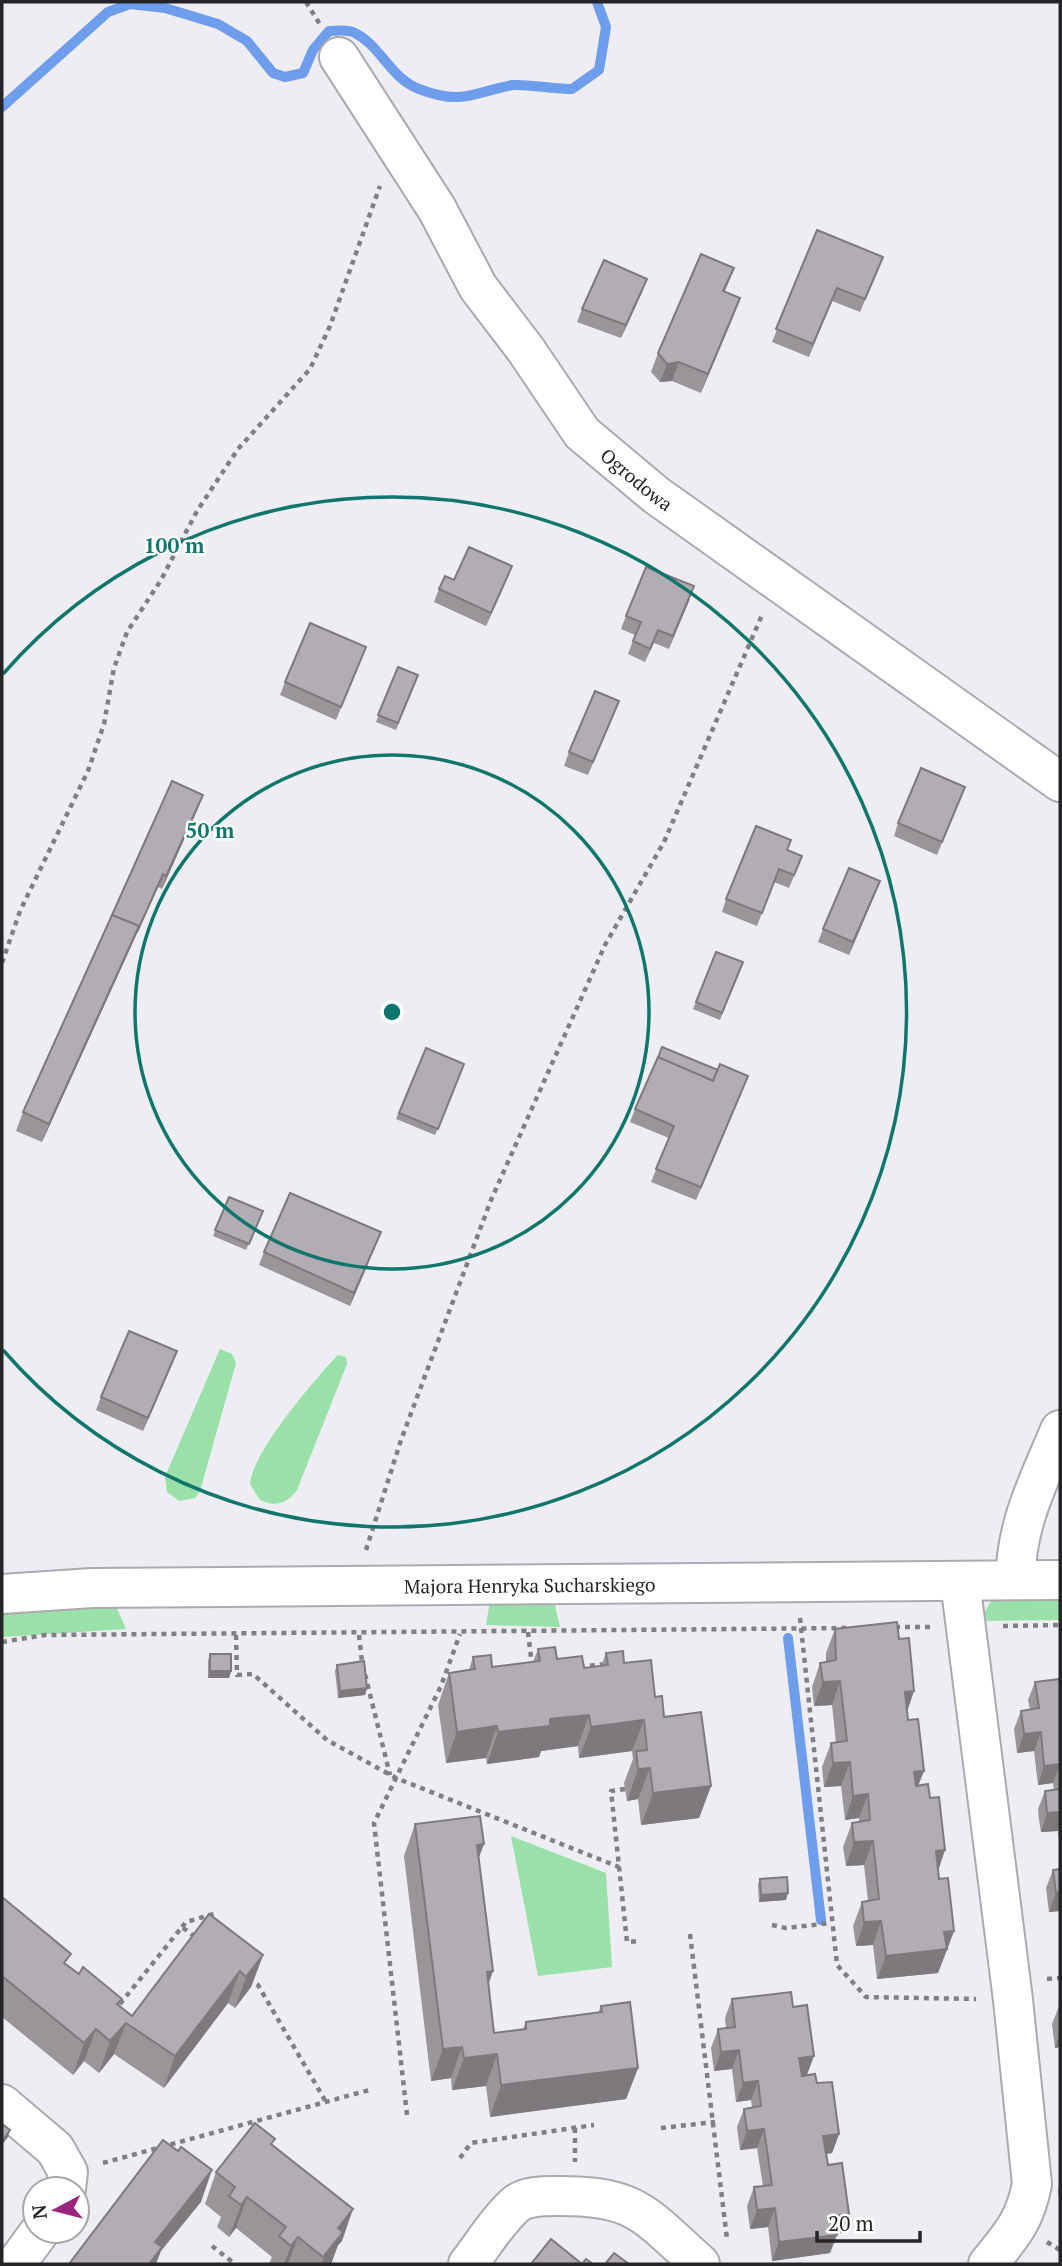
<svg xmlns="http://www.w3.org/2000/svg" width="1062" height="2266" viewBox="0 0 1062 2266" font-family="'PT Serif',serif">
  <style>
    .green { fill: #99e1a8 }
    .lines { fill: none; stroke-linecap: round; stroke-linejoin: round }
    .stream { stroke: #6e9dec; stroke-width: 10 }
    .minor-casing { stroke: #aaaab0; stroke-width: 42 }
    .path { stroke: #808084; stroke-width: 4.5; stroke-dasharray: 5 5; stroke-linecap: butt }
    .minor { stroke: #fff; stroke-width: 38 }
    .wall { fill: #999599 }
    .shaded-wall { fill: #7d797d }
    .building { fill: #b2adb2; stroke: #7d797d; stroke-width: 2 }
    .ring { fill: none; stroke: #0f766e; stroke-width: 3.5 }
    .labels { text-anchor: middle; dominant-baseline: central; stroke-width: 5; stroke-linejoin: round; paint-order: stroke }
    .street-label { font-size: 19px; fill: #252528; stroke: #fff }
    .centre { fill: #0f766e; stroke: #fff; stroke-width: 3.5 }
    .ring-label { font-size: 21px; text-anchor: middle; font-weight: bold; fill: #0f766e; stroke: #fff; stroke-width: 5; stroke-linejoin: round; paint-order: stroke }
  </style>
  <rect width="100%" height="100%" fill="#ededf3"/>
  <g class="green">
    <polygon points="220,1349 232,1354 236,1363 200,1491 195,1498 179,1501 167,1492 165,1477"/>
    <path d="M338,1355l8,2 1,7 -50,126c-10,14 -22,17 -37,10l-10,-16c2,-32 65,-105 88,-129z"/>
    <polygon points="1060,1596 1060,1620 979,1621 993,1598"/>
    <polygon points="490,1601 554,1601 560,1627 486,1625"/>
    <polygon points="115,1604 126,1629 2,1637 2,1612"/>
    <polygon points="511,1836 606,1873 612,1967 538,1976"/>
  </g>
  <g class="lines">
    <g class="stream">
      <path d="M2,107l106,-95 22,-8 35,4 53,16 29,17 26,32 12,4 18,-4 10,-23 16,-19c7,0 19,-2 26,2 26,13 35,45 64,56 44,17 54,3 94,-4 12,-1 44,4 59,4l27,-19 7,-43 -9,-25"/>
      <polyline points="788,1638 821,1920"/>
    </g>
    <defs>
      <g id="minor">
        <path id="s1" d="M339,57l98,152 41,78 48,63 56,83 74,62 404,287"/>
        <path d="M1015,1580c2,-59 23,-97 45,-150"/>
        <path d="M960,1581l53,419 19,184c-7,37 -21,52 -44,80"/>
        <path id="s2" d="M2,1594l90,-6 968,-8"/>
        <polyline points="2,2104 55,2149 68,2172 66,2189"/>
        <polyline points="16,2264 40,2231"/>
        <path d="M468,2264c15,-19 29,-43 47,-59 10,-9 28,-9 41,-9 80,-1 88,18 144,68"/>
      </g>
    </defs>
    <use href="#minor" class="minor-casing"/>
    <g class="path">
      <polyline points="306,2 321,26"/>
      <polyline points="2,963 20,911 88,771 104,724 114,668 127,632 161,580 197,511 238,449 310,369 330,326 380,186"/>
      <polyline points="366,1550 401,1440 491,1200 605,945 664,842 762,615"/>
      <polyline points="800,1618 837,1965 866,1997 976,1999"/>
      <polyline points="1003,1626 1060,1625"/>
      <polyline points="895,1627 931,1627"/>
      <polyline points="528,1632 532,1666"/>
      <polyline points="236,1635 237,1675 253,1674 327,1740 396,1778 619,1867"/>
      <polyline points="359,1635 362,1662 390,1775"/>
      <polyline points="2,1642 45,1635 851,1628"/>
      <polyline points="580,1667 605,1664"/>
      <polyline points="625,1789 611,1791 627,1942 639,1941"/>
      <polyline points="772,1925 786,1928 831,1923"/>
      <polyline points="182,1927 186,1922 217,1913"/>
      <polyline points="690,1934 727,2239"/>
      <polyline points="249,1978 258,1985 326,2102"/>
      <polyline points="1047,1979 1060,1978"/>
      <polyline points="120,2004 182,1927 198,1939"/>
      <polyline points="407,2115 374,1823 441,1686 460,1634"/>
      <polyline points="575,2128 575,2162"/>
      <polyline points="661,2128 715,2122"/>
      <polyline points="460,2158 471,2143 594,2125"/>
      <polyline points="103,2163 373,2089"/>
      <polyline points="1047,2242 1060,2250"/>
      <polyline points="212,2246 235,2264"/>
    </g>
    <use href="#minor" class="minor"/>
  </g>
  <g class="wall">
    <polygon points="817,230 878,270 860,312 832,301 809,357 772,342"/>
    <polygon points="734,268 724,292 740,298 701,393 672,381 660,382 651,372 658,353"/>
    <polygon points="642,292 621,338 577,322 582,309"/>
    <polygon points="512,566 486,626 434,602 439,589 454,580"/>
    <polygon points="690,599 669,649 654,643 645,662 628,654 635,635 621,629 626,616"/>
    <polygon points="361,660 336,720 280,695 285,682"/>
    <polygon points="398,667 418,675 396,730 376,722"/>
    <polygon points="614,714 588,775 564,766 569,752"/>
    <polygon points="965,787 937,855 894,836 898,823"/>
    <polygon points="198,808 162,889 158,887 42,1142 16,1131 23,1112"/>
    <polygon points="787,850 802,856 797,869 789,888 774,882 757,926 722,912 726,899"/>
    <polygon points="875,894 849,955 818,942 823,929"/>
    <polygon points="716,952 743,962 720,1020 693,1009"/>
    <polygon points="426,1048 464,1064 435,1135 396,1119"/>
    <polygon points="718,1070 748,1076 696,1200 651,1182 669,1138 630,1122 635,1109"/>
    <polygon points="229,1197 263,1211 246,1250 213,1236"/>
    <polygon points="381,1232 350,1306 259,1265 264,1252"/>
    <polygon points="172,1364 143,1431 96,1410 101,1397"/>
    <polygon points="835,1629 907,1711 918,1785 939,1879 954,1931 938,1973 877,1979 873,1945 856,1946 853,1926 862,1902 868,1901 864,1865 846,1866 843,1847 852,1823 859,1822 859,1818 845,1820 841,1786 824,1787 822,1767 831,1743 836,1743 832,1705 814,1706 812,1687 820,1663 826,1662 826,1653"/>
    <polygon points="538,1649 557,1659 584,1668 601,1666 606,1653 624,1663 655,1697 664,1717 711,1786 699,1818 641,1825 638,1799 627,1801 624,1783 633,1759 632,1751 579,1758 578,1746 541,1751 539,1757 487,1764 486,1758 446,1763 438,1705 449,1673 469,1670 473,1657 492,1667 533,1662"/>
    <polygon points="210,1654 231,1671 229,1678 208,1678 208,1661"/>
    <polygon points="337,1665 367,1688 365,1695 338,1698 335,1671"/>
    <polygon points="1060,1679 1060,1853 1058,1831 1041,1832 1039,1820 1038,1809 1045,1791 1054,1790 1053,1783 1038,1785 1034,1751 1017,1753 1014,1729 1021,1711 1030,1710 1028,1700 1035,1682"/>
    <polygon points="415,1824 479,1857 488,1985 494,2033 523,2029 526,2022 598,2013 601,2006 638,2068 626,2099 490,2117 486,2086 452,2090 451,2078 431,2081 404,1856"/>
    <polygon points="1060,1869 1060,1911 1049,1912 1046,1888 1053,1870"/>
    <polygon points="760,1879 786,1900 759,1902 758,1885"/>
    <polygon points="2,1897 67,1965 79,1974 122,1999 119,2006 132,2016 263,1955 251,1987 235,2008 228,2003 164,2088 114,2054 99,2073 84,2061 73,2075 2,2017"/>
    <polygon points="732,1999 793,2007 807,2075 817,2083 839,2134 832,2153 826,2154 828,2165 849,2214 842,2233 837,2233 830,2253 772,2261 768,2227 750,2229 747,2206 754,2187 763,2186 757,2148 740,2150 737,2127 744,2109 752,2107 751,2100 736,2102 732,2069 714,2071 711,2048 718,2029 726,2028 725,2018"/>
    <polygon points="1060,2005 1060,2047 1055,2048 1052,2024 1059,2006"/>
    <polygon points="273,2145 342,2241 338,2245 331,2264 269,2264 272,2257 236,2228 229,2237 217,2227 221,2217 205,2204 216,2172"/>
    <polygon points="1060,2182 1060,2208 1058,2189"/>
  </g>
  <g class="shaded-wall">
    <polygon points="734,268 727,286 716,310 723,291"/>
    <polygon points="647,279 642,292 621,338 626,325"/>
    <polygon points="740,298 733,317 701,393 708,374"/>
    <polygon points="679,362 672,381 660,382 667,364"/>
    <polygon points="512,566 507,579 486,626 491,613"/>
    <polygon points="203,795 198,808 162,889 166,876"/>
    <polygon points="163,874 158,887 42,1142 49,1124"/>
    <polygon points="880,881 875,894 849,955 853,942"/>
    <polygon points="748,1076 743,1089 696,1200 701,1187"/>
    <polygon points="381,1232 376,1245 350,1306 354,1293"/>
    <polygon points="177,1351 172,1364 143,1431 148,1418"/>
    <polygon points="210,1671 231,1671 229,1678 208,1678"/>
    <polygon points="840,1681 832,1705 814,1706 823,1682"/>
    <polygon points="367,1688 365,1695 338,1698 340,1691"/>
    <polygon points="914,1691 906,1715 905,1692"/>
    <polygon points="589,1715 578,1746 541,1751 539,1757 487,1764 498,1732 550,1719"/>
    <polygon points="644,1720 632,1751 579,1758 591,1727"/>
    <polygon points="497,1726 486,1758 446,1763 457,1732"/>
    <polygon points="1041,1732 1034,1751 1017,1753 1024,1734"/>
    <polygon points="850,1762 841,1786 824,1787 833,1763"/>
    <polygon points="1060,1764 1053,1783 1038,1785 1044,1766"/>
    <polygon points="650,1768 638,1799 627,1801 638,1769"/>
    <polygon points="924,1771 915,1794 914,1772"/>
    <polygon points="711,1786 699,1818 641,1825 653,1793"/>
    <polygon points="868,1794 859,1818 845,1820 853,1796"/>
    <polygon points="1060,1812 1060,1824 1058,1831 1041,1832 1047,1813"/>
    <polygon points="873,1841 864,1865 846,1866 854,1842"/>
    <polygon points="484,1844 472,1876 477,1845"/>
    <polygon points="945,1850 937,1874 936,1851"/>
    <polygon points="1060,1892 1060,1911 1049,1912 1056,1893"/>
    <polygon points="788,1893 786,1900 759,1902 761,1895"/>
    <polygon points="881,1921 873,1945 856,1946 864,1922"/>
    <polygon points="954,1931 938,1973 877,1979 886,1956 944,1932"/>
    <polygon points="263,1955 251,1987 235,2008 246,1977"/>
    <polygon points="240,1971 228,2003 164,2088 175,2056"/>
    <polygon points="493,1971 482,2003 487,1972"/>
    <polygon points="126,2023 114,2054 99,2073 110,2041"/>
    <polygon points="96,2029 84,2061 73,2075 84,2043"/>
    <polygon points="1060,2033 1060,2047 1055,2048"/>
    <polygon points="462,2047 451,2078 431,2081 443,2049"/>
    <polygon points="739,2050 732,2069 714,2071 721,2052"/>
    <polygon points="497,2054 486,2086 452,2090 464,2058"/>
    <polygon points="814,2056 807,2075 793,2077 799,2058"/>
    <polygon points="638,2068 626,2099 490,2117 501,2085"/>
    <polygon points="758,2081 751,2100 736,2102 743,2083"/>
    <polygon points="764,2129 757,2148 740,2150 747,2131"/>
    <polygon points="10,2130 8,2137 2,2145 2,2141"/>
    <polygon points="839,2134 832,2153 817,2155 823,2136"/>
    <polygon points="212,2170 201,2202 161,2251 156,2264 146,2264 155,2242"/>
    <polygon points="247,2197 236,2228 229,2237 241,2205"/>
    <polygon points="775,2208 768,2227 750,2229 757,2210"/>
    <polygon points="353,2209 342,2241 338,2245 331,2264 321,2264 338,2228"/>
    <polygon points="849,2214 842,2233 827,2235 834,2216"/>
    <polygon points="837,2235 830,2253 772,2261 779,2242"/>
    <polygon points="298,2237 288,2264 284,2264 291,2246"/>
  </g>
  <g class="building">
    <polygon points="817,230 883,257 865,299 837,288 813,344 776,329"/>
    <polygon points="701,254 734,268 723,291 740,298 708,374 679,362 667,364 658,353"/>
    <polygon points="604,260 647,279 626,325 582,309"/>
    <polygon points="469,547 512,566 491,613 439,589 445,576 454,580"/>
    <polygon points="646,567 694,586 673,636 658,630 650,649 633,641 641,622 626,616"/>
    <polygon points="310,623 366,647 341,707 285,682"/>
    <polygon points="398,667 418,675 398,723 378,715"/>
    <polygon points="595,691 619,701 593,762 569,752"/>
    <polygon points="921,768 965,787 942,842 898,823"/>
    <polygon points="172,781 203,795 166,876 163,874 137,932 139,926 112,915"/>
    <polygon points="756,826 791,840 787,850 802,856 794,875 779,869 762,913 726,899"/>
    <polygon points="849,868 880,881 853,942 823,929"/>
    <polygon points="112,915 139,926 49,1124 23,1112"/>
    <polygon points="716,952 743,962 722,1013 696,1002"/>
    <polygon points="662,1047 718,1070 713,1081 658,1058"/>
    <polygon points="426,1048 464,1064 438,1129 399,1113"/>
    <polygon points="658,1057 713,1081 720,1064 748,1076 701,1187 656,1169 674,1126 635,1109"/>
    <polygon points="290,1193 381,1232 354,1293 264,1252"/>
    <polygon points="229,1197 263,1211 249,1244 215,1230"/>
    <polygon points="129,1331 177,1351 148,1418 101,1397"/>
    <polygon points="897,1622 899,1639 909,1638 914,1691 905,1692 908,1720 918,1719 924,1771 914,1772 916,1786 928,1784 930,1798 939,1797 945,1850 936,1851 939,1879 948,1878 954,1931 944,1932 947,1949 886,1956 881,1921 864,1922 862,1902 879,1899 873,1841 854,1842 852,1823 870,1820 868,1794 853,1796 850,1762 833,1763 831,1743 847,1741 840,1681 823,1682 820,1663 836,1660 835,1629"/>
    <polygon points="555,1647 557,1659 582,1656 584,1668 608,1665 606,1653 623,1651 624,1663 651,1660 655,1697 662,1696 664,1717 701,1712 711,1786 653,1793 650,1768 638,1769 636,1751 647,1750 644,1720 591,1727 589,1715 550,1719 550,1726 498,1732 497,1726 457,1732 449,1673 475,1669 473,1657 491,1655 492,1667 540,1661 538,1649"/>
    <rect x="210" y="1654" width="21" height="17"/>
    <polygon points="364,1661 367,1688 340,1691 337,1665"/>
    <polygon points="1060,1679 1060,1768 1060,1764 1044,1766 1041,1732 1024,1734 1021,1711 1039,1708 1035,1682"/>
    <polygon points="1060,1789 1060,1812 1047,1813 1045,1791"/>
    <polygon points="480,1816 484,1844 477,1845 493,1971 487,1972 494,2033 526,2029 526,2022 602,2012 601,2006 630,2002 638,2068 501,2085 497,2054 464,2058 462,2047 443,2049 415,1824"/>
    <polygon points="1060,1869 1060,1892 1056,1893 1053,1870"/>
    <polygon points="787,1877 788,1893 761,1895 760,1879"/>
    <polygon points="2,1897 71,1954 64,1963 79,1974 83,1967 122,1999 117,2004 132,2016 209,1914 263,1955 246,1977 240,1971 175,2056 126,2023 110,2041 96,2029 84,2043 2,1976"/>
    <polygon points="791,1992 793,2007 807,2005 814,2056 799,2058 802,2076 815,2074 817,2083 832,2082 839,2134 823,2136 828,2165 842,2163 849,2214 834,2216 837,2235 779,2242 775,2208 757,2210 754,2187 772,2185 764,2129 747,2131 744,2109 761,2106 758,2081 743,2083 739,2050 721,2052 718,2029 735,2027 732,1999"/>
    <polygon points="255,2123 275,2139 271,2144 353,2209 338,2228 343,2232 323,2257 298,2237 291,2246 279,2236 286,2227 247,2197 241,2205 229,2196 235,2187 216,2172"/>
    <polygon points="2,2124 10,2130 2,2141"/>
    <polygon points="163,2140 178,2151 181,2147 212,2170 155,2242 162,2247 149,2264 69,2264"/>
    <polygon points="551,2239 582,2264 586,2259 593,2264 531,2264"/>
    <polygon points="614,2253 629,2264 605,2264"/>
  </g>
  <g class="ring">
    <circle cx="392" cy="1012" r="257"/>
    <path d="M3 674A515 515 0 1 1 3 1350"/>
  </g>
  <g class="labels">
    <g class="street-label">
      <text stroke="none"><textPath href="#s1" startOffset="520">Ogrodowa</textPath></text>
      <text stroke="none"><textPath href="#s2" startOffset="528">Majora Henryka Sucharskiego</textPath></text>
    </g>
  </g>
  <circle cx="392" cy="1012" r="10" class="centre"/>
  <g class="ring-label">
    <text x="174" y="553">100 m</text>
    <text x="210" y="838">50 m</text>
  </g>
  <rect width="1062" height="2266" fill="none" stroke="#252528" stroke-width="7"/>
  <g transform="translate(56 2210) rotate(263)"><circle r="33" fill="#ffffff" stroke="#a8a8a9" stroke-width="2"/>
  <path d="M0-5L12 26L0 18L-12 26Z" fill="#992581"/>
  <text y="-10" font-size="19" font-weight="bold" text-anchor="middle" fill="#252528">N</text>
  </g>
  <path d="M817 2231v10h103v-10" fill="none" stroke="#252528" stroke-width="3.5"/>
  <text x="828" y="2231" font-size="21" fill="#252528" stroke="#ffffff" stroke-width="5" paint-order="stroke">20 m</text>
</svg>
